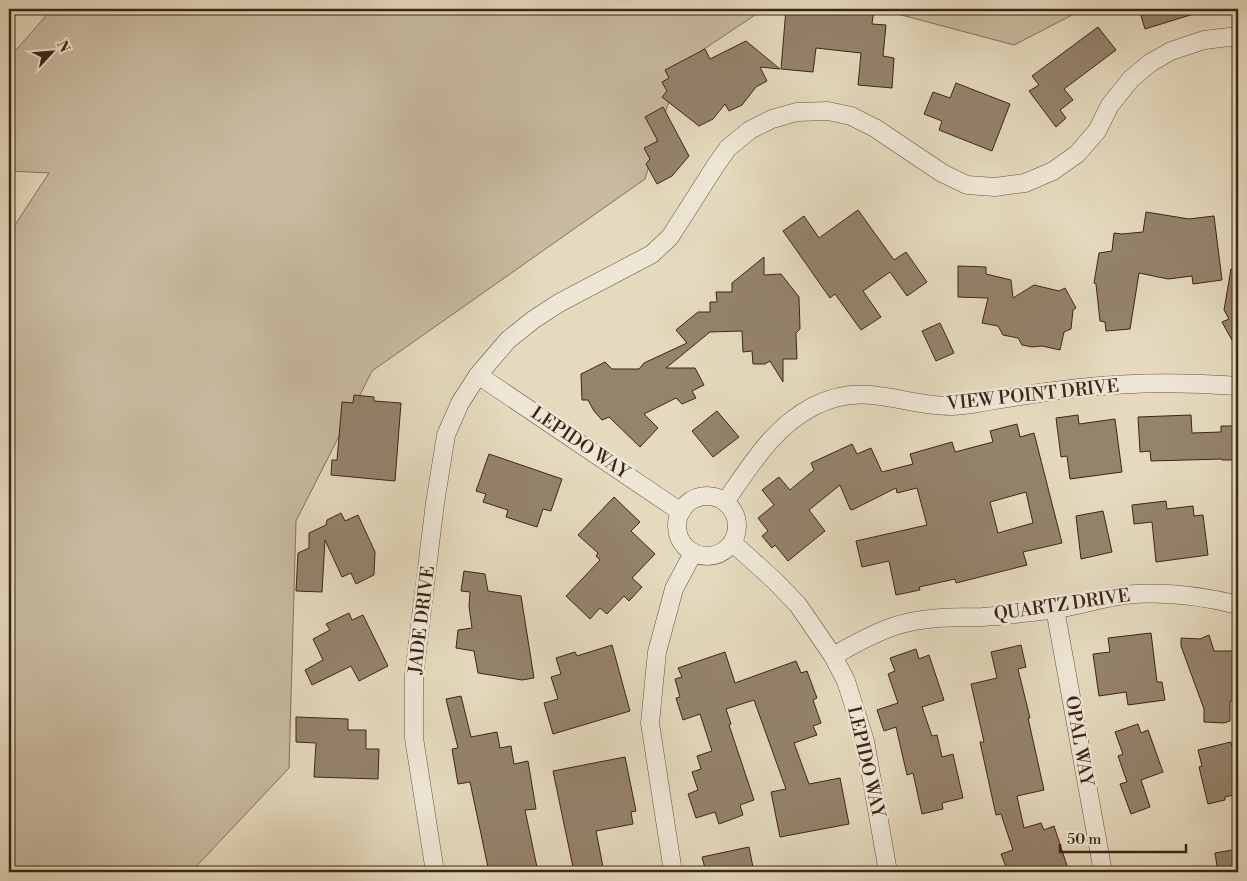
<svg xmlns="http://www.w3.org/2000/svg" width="1247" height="881" viewBox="0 0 1247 881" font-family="'Libre Bodoni',serif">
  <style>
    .green { fill: #c9bba1; stroke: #84705c }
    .building { fill: #95836d; stroke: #3e2416; fill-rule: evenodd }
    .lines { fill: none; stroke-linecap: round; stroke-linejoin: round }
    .minor-casing { stroke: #685240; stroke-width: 19 }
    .minor { stroke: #eee7d5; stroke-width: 18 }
    .labels { text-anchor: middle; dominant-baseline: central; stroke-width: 5; stroke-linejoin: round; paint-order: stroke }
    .street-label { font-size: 18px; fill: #3e2416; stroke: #eee7d5 }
  </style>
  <rect width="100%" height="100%" fill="#e5dabe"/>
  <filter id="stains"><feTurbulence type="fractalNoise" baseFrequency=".004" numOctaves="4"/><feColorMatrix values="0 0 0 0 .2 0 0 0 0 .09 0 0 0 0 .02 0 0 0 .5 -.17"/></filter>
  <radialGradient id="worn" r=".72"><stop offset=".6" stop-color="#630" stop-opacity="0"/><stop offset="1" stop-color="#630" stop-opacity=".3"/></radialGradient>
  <g class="green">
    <polygon points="52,9 764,9 680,65 645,179 372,371 296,521 289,768 191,872 9,872 9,234 49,173 9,171 9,58"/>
    <polygon points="879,9 1084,9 1014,45"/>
  </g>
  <g class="building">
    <polygon points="786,9 874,9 872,24 886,25 883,56 894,58 892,88 858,85 861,53 816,48 813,72 781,69"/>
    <polygon points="1139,9 1199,9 1200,12 1145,29"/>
    <polygon points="1098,27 1116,50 1064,89 1073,100 1060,110 1066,118 1056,127 1029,91 1039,85 1032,76"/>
    <polygon points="746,41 780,69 760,67 767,81 756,87 742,105 729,111 725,104 713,119 699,126 662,97 667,91 662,82 669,78 665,70 705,49 710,59"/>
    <polygon points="956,83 1010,104 992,151 939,130 942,121 924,114 933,92 950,98"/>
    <polygon points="663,107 689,156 672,176 657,184 646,164 650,159 644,148 658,141 645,117"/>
    <polygon points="858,210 894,260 906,252 927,282 907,296 890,272 863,291 881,317 861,330 835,294 830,298 783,231 804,216 819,238"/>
    <polygon points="1146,212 1189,219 1214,216 1222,280 1193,284 1192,276 1168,279 1139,273 1130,329 1106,331 1105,322 1100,321 1096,284 1094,283 1099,253 1112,251 1114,233 1122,234 1143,232"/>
    <polygon points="764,257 764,275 781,274 799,297 800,329 796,333 797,359 783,359 783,382 770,361 765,364 753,364 752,351 743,352 742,331 710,332 666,368 695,368 704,385 692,391 696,398 682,404 676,398 644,414 658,428 640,447 609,417 602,420 594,411 588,400 582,400 581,374 605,362 612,369 639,369 644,363 687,343 676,330 698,312 710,312 710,302 717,302 716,292 732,292 732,283"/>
    <polygon points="958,266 986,267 986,274 1011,280 1013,298 1034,285 1059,291 1065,288 1076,308 1073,310 1071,329 1064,332 1060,350 1042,346 1032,347 1022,345 1018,338 1003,335 998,326 982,323 988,298 958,297"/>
    <polygon points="1231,269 1238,269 1238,351 1222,322 1229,319 1224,310"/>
    <polygon points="940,323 954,353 936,361 922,331"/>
    <polygon points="354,395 374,397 374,401 401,403 395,481 331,475 332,460 337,460 342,402 353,403"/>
    <polygon points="717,411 739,437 713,457 692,431"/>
    <polygon points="1078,415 1079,424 1115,419 1122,472 1070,479 1067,456 1061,457 1056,418"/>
    <polygon points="1191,415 1192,433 1221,432 1221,426 1238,426 1238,460 1222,460 1222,459 1151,461 1150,451 1140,452 1138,417"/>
    <path d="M1017,424l3,13 14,-4 28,110 -39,9 4,13 -71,18 -1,-4 -36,8 1,3 -24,5 -7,-34 -27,6 -6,-26 71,-16 -10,-37 -20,5 -1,-5 -44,22 -2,-1 -10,-24 -31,25 16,21 -37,30 -13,-16 -3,3 -10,-12 6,-5 -10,-13 16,-13 -12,-15 17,-13 11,13 24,-20 -3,-7 41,-19 5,10 14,-6 11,24 31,-8 -3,-10 42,-12 3,10 38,-10 -3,-11zM1026,492l7,31 -35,10 -8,-31z"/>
    <polygon points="489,454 562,479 551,511 543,509 537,527 506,517 508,510 483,502 486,494 476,491"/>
    <polygon points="614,497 640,522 631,531 655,554 632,578 642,587 629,601 624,596 607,614 600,608 590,619 566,596 600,560 596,556 598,553 578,535"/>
    <polygon points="1166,501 1167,509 1193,506 1194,516 1203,515 1208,555 1156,562 1152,522 1134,524 1132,505"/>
    <polygon points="1103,511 1112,552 1081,559 1076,516"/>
    <polygon points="341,513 345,521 358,515 375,552 374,575 356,584 351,573 342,577 325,540 322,592 296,591 298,553 309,548 309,533 326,525 327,520"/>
    <polygon points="464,571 485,574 488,591 521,596 534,678 522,680 478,673 474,651 456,648 458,630 472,628 469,606 470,592 461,591"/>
    <polygon points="349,613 352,620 363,615 388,666 359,681 351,666 312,685 305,670 323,660 313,639 330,630 326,624"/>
    <polygon points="1151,633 1157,682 1162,682 1165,700 1128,705 1126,692 1099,696 1093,654 1110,652 1108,638"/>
    <polygon points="1209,635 1214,651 1238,651 1238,698 1230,701 1230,721 1224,723 1204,722 1204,709 1181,646 1181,638 1200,639"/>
    <polygon points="612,645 630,711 553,734 544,703 558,699 551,677 561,674 556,658 575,652 577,656"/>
    <polygon points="1021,645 1026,667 1018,669 1030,718 1028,718 1044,790 1017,796 1024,828 1041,823 1044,830 1054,826 1069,872 1033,872 1031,867 1015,872 1008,872 1001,854 1013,850 1001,814 996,815 980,742 984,742 971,684 997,678 991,652"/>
    <polygon points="916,649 919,659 929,655 944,700 922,707 932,736 937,735 942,757 953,754 963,798 942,803 943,809 922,814 913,773 907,775 896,727 884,731 877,710 898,703 888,674 895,671 890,658"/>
    <polygon points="725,652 735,683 796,661 801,673 807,671 817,698 813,700 821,723 813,726 817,735 794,743 809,784 840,778 849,824 780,837 771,792 786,789 754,700 726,709 731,724 729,725 754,800 740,805 743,815 719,824 715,812 696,818 688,794 698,790 692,772 701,769 697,756 712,751 700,714 683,720 676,698 680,697 675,679 682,677 678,668"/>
    <polygon points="461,696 471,737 497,732 500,748 511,746 514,764 528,761 536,809 525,810 538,872 489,872 470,782 458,784 452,749 458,748 446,699"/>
    <polygon points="296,717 348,719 348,730 366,730 366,749 379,749 378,779 314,777 316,743 296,742"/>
    <polygon points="1138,724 1141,733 1148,730 1163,772 1141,780 1150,807 1131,814 1120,784 1127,782 1118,756 1123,754 1115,732"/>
    <polygon points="1231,742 1232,747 1238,745 1238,794 1225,797 1225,800 1208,804 1199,767 1202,766 1198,750"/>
    <polygon points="625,757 636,811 631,812 633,824 596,831 604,872 574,872 553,771"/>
    <polygon points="749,847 754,872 706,872 702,857"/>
    <polygon points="1238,849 1238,872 1218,872 1215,853"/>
  </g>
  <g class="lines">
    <defs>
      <g id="minor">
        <polyline points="478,375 681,512"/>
        <circle cx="707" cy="526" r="30"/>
        <path d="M725,502c27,-38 47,-74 89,-96 51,-26 87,0 137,0 13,0 26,-3 38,-5 30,-5 60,-10 90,-13 53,-6 106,-6 159,-2"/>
        <polyline points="733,543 775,581 798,605 833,656 846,681 865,741 888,872"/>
        <polyline points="1055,609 1103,872"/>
        <path d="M833,656c20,-11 40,-23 62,-30 28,-9 57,-9 87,-9 23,-1 46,-5 68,-7 25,-3 50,-12 75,-15 38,-4 77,1 113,10"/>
        <polyline points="435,872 414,738 414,675 435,503 446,435 460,403 478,375 508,340 533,320 559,303 652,254 670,237 716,165 728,148 750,130 772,119 797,112 828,111 851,116 875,128 942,173 967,185 995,187 1025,183 1053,171 1077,154 1097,131 1110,105 1131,79 1150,63 1171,51 1204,40 1238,36"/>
        <polyline points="673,872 650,723 657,652 674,589 693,553"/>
      </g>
    </defs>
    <use href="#minor" class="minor-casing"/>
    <use href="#minor" class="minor"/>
  </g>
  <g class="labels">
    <g class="street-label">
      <text transform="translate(1033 395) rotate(-6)">VIEW POINT DRIVE</text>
      <text transform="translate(580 443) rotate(34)">LEPIDO WAY</text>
      <text transform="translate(1062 605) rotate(-8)">QUARTZ DRIVE</text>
      <text transform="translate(422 620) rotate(-83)">JADE DRIVE</text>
      <text transform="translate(1079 741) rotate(80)">OPAL WAY</text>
      <text transform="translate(866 762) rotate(77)">LEPIDO WAY</text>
    </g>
  </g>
  <rect width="1247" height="881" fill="none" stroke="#e5dabe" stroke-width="30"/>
  <rect x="10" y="10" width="1227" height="861" fill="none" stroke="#3e2416" stroke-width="2.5"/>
  <rect x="15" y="15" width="1217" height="851" fill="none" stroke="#3e2416"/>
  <g transform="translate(52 52) rotate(64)" stroke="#eee7d5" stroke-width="4" paint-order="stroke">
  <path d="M0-4L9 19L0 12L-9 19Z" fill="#3e2416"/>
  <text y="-8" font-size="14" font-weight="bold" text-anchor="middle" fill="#3e2416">N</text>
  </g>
  <path d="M1060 844v8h126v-8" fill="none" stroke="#3e2416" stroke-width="2.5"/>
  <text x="1067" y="844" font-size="15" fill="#3e2416" stroke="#eee7d5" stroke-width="4" paint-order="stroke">50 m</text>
  <rect width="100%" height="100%" filter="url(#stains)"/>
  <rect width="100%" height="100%" fill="url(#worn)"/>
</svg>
